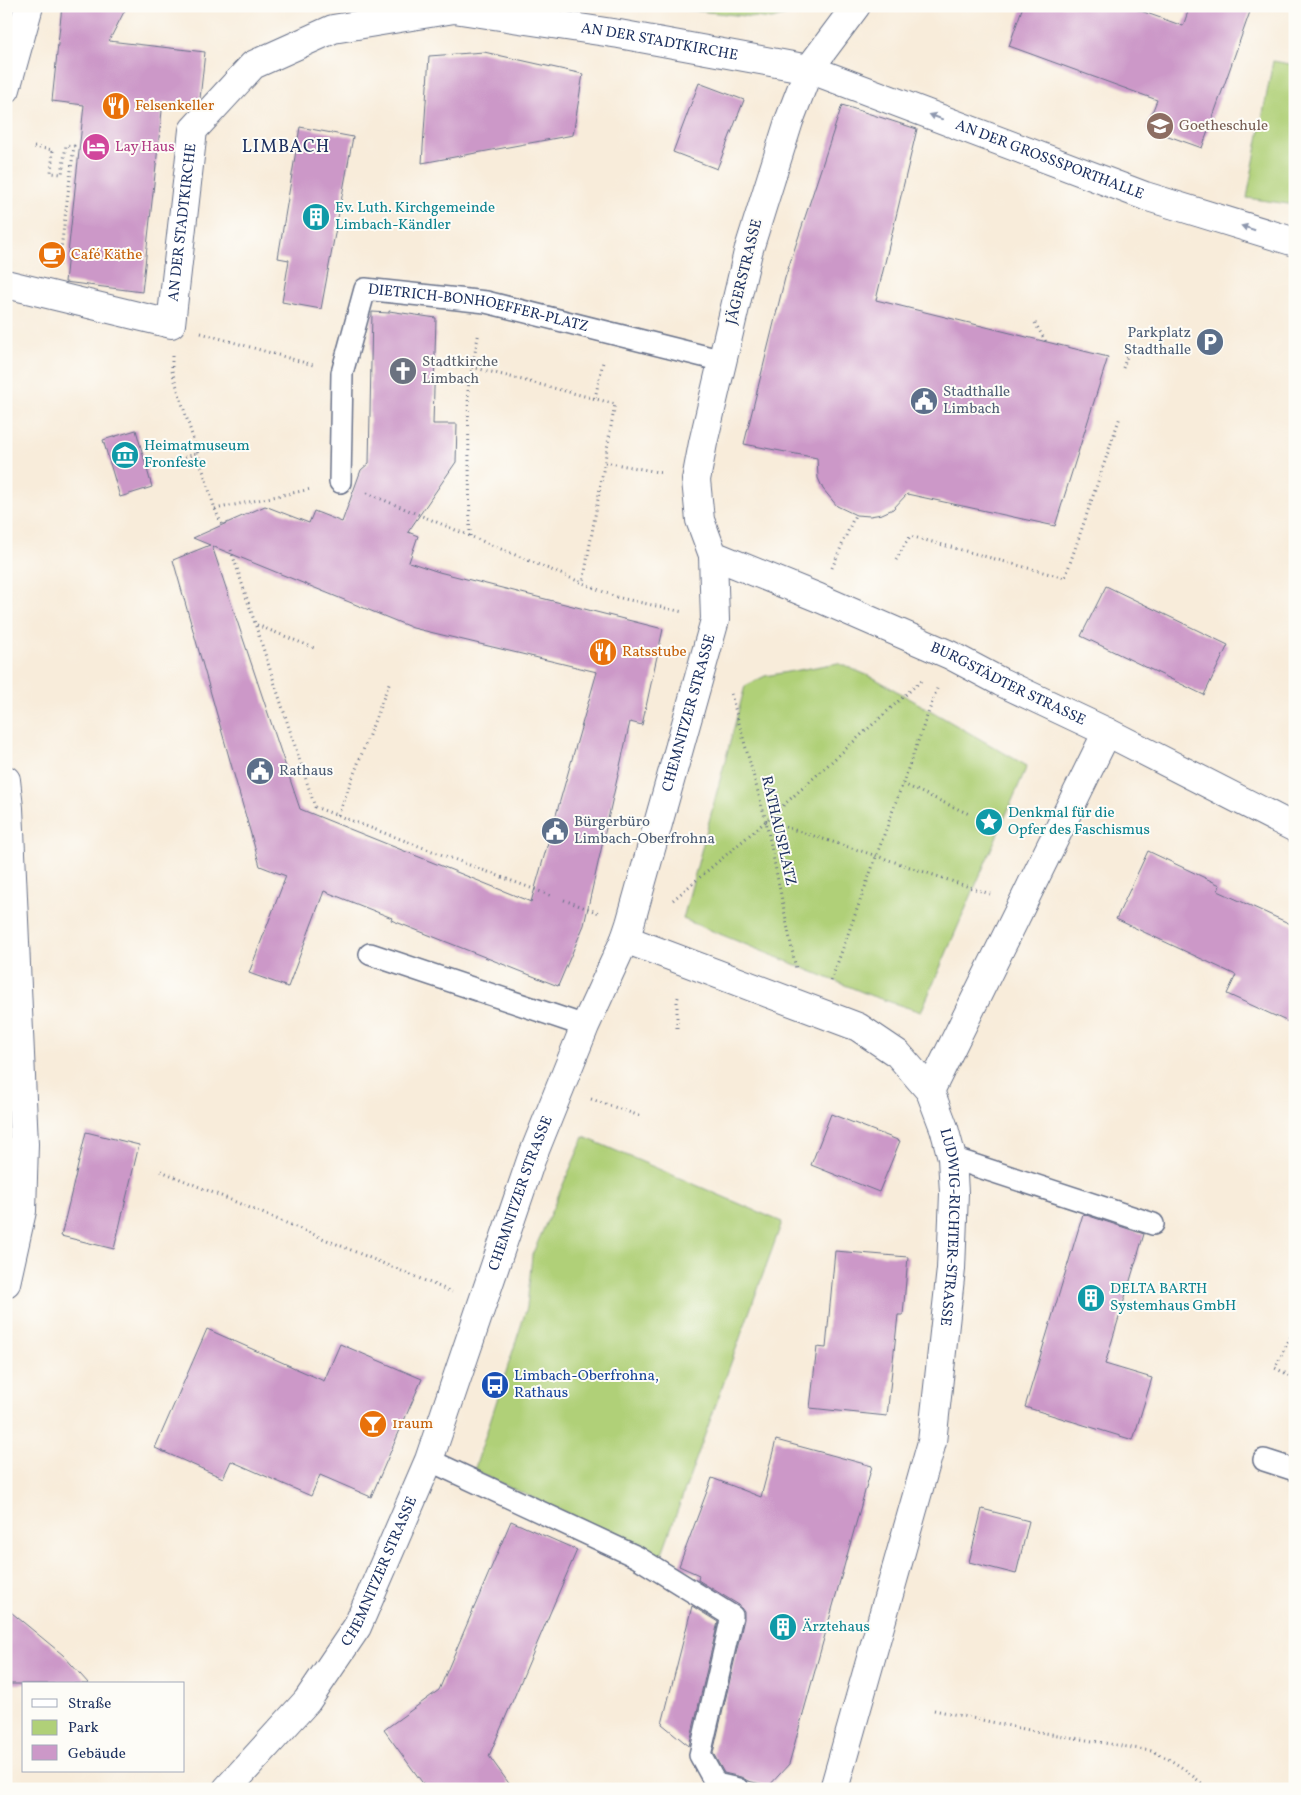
<svg xmlns="http://www.w3.org/2000/svg" width="1301" height="1795" viewBox="0 0 1301 1795" font-family="Vollkorn,serif">
  <style>
    .green { fill: #b0d078; stroke: #66806b }
    .building { fill: #cc98c8; fill-rule: evenodd }
    .lines { fill: none; stroke-linecap: round; stroke-linejoin: round }
    .service-casing { stroke: #687189; stroke-width: 24 }
    .minor-casing { stroke: #687189; stroke-width: 30 }
    .tertiary-casing { stroke: #687189; stroke-width: 30 }
    .secondary-casing { stroke: #687189; stroke-width: 30 }
    .path { stroke: #687189; stroke-width: 3; stroke-dasharray: 1 4; stroke-linecap: butt }
    .service { stroke: #fff; stroke-width: 21 }
    .minor { stroke: #fff; stroke-width: 28 }
    .tertiary { stroke: #fff; stroke-width: 28 }
    .secondary { stroke: #fff; stroke-width: 28 }
    .oneway { fill: #8d97ae }
    .labels { text-anchor: middle; dominant-baseline: central; stroke-width: 4; stroke-linejoin: round; paint-order: stroke }
    .street-label { font-size: 15px; fill: #1b2f5e; stroke: #fdfcf7 }
    .food-label { font-size: 15px; fill: #c56008; stroke: #fdfcf7; text-anchor: start }
    .education-label { font-size: 15px; fill: #785e54; stroke: #fdfcf7; text-anchor: start }
    .hotel-label { font-size: 15px; fill: #b23c85; stroke: #fdfcf7; text-anchor: start }
    .culture-label { font-size: 15px; fill: #0d838f; stroke: #fdfcf7; text-anchor: start }
    .service-label { font-size: 15px; fill: #4e5e75; stroke: #fdfcf7; text-anchor: start }
    .worship-label { font-size: 15px; fill: #5b616d; stroke: #fdfcf7; text-anchor: start }
    .transit-label { font-size: 15px; fill: #164399; stroke: #fdfcf7; text-anchor: start }
    .quarter-label { font-size: 18px; letter-spacing: 1px; fill: #1b2f5e; stroke: #fdfcf7 }
  </style>
  <rect width="100%" height="100%" fill="#fdfcf7"/>
  <filter id="ink" filterUnits="userSpaceOnUse"><feTurbulence type="fractalNoise" baseFrequency=".02" numOctaves="2"/><feDisplacementMap in="SourceGraphic" scale="10" xChannelSelector="R" yChannelSelector="G"/><feConvolveMatrix kernelMatrix="1 2 1 2 8 2 1 2 1" color-interpolation-filters="sRGB"/></filter>
  <filter id="wash" filterUnits="userSpaceOnUse"><feTurbulence type="fractalNoise" baseFrequency=".0096" numOctaves="4" result="noise"/><feDisplacementMap in="SourceGraphic" scale="20" xChannelSelector="R" yChannelSelector="G"/><feGaussianBlur stdDeviation="1.12" result="paint"/><feColorMatrix in="noise" values="0 0 0 0 0 0 0 0 0 0 0 0 0 0 0 0 0 1.4 0 .05"/><feComposite in="paint" operator="in"/></filter>
  <g filter="url(#wash)">
    <rect width="100%" height="100%" fill="#f8ecda"/>
    <g class="green">
      <polygon points="654,6 798,6 793,13 772,19"/>
      <polygon points="1273,61 1295,65 1295,205 1247,198"/>
      <polygon points="838,663 874,678 1027,766 921,1012 872,996 683,919 745,686 765,676"/>
      <polygon points="584,1137 782,1222 661,1556 474,1471 527,1307 532,1255"/>
    </g>
    <g id="blocks">
      <g class="building">
        <polygon points="62,6 127,6 109,41 205,52 200,99 194,106 163,102 142,292 65,282 84,105 52,101"/>
        <polygon points="1023,6 1127,6 1183,26 1190,6 1252,6 1202,148 1146,128 1157,100 1009,46"/>
        <polygon points="484,52 583,74 573,135 422,163 429,56"/>
        <polygon points="699,83 744,100 717,169 673,152"/>
        <polygon points="842,105 917,129 876,300 1108,357 1055,526 907,494 893,509 882,514 870,516 856,515 837,506 823,489 818,478 817,458 744,444 785,278"/>
        <polygon points="300,127 353,137 321,309 282,302 289,260 278,258"/>
        <path d="M389,311l47,7 -3,106h24l-1,38 -48,70 10,4 -9,26 30,10 224,57 -21,96 -12,-3 -46,203 -26,61 -167,-66 1,-2 -68,-27 -36,96 -39,-14 37,-97 -26,-10 -87,-306 37,-15 -17,-7 72,-32 44,17 5,-12 28,11 19,-52 8,-7 3,-151 17,1zM212,546l201,82 184,44 -66,230 -231,-93z"/>
        <polygon points="136,430 152,487 120,497 103,440"/>
        <polygon points="1106,586 1228,645 1204,695 1081,636"/>
        <polygon points="1148,851 1220,885 1218,891 1295,926 1295,1025 1227,994 1236,975 1116,919"/>
        <polygon points="831,1114 900,1141 879,1192 811,1165"/>
        <polygon points="86,1132 139,1145 114,1249 61,1236"/>
        <polygon points="1083,1214 1144,1234 1105,1364 1152,1378 1133,1440 1025,1407"/>
        <polygon points="835,1251 908,1257 903,1315 898,1315 887,1416 810,1408 817,1347 826,1348"/>
        <polygon points="207,1329 324,1381 340,1344 422,1379 371,1497 320,1475 311,1496 231,1461 223,1478 155,1448"/>
        <polygon points="776,1440 872,1466 789,1764 769,1786 748,1781 741,1777 724,1773 713,1753 744,1619 744,1612 739,1605 698,1580 699,1575 679,1566 712,1478 761,1497"/>
        <polygon points="982,1509 1029,1521 1016,1574 969,1562"/>
        <polygon points="511,1521 577,1550 489,1756 513,1789 427,1789 384,1730 439,1690"/>
        <polygon points="692,1606 718,1622 689,1746 662,1724"/>
        <polygon points="6,1608 63,1655 89,1684 6,1684"/>
      </g>
    </g>
  </g>
  <g filter="url(#ink)">
    <use href="#blocks" fill-opacity="0" stroke="#687189" stroke-width="1"/>
    <g class="lines">
      <defs>
        <g id="service">
          <path id="s1" d="M340,482l2,-109 23,-84 121,13 237,59"/>
          <polyline points="370,954 585,1026"/>
          <polyline points="952,1158 1153,1224"/>
          <polyline points="429,1460 637,1557 732,1616 700,1755 716,1784 738,1789"/>
          <polyline points="1264,1460 1295,1470"/>
        </g>
        <g id="minor">
          <polyline points="6,89 29,6"/>
          <path id="s2" d="M6,284l165,40 22,-194 60,-65 80,-36 121,-20 165,25 190,35 336,127 150,46"/>
          <polyline points="6,780 9,808 24,1144 22,1211 6,1283"/>
          <path id="s3" d="M625,939l233,88 40,27 32,37 14,37 8,30 2,35 -3,76 -19,173 -98,347"/>
          <polyline points="930,1091 1107,732"/>
        </g>
        <g id="tertiary">
          <path id="s4" d="M227,1789l80,-88 50,-74 72,-167 102,-300 54,-134 40,-87 5,-15 85,-304 -2,-65"/>
        </g>
        <g id="secondary">
          <path id="s5" d="M856,6l-47,63 -20,52 -41,131 -45,191 -7,37 4,40 13,35 106,43 131,57 51,27 106,50 188,96"/>
        </g>
      </defs>
      <use href="#service" class="service-casing"/>
      <use href="#minor" class="minor-casing"/>
      <use href="#tertiary" class="tertiary-casing"/>
      <use href="#secondary" class="secondary-casing"/>
      <g class="path">
        <polyline points="34,147 53,150 51,173 62,174 66,145 74,146 59,265"/>
        <polyline points="1035,323 1046,342"/>
        <polyline points="201,333 313,365"/>
        <polyline points="172,356 172,371 215,509 222,525"/>
        <polyline points="472,367 615,404 583,583"/>
        <polyline points="1123,368 1127,356"/>
        <polyline points="595,398 603,362"/>
        <polyline points="605,462 663,473"/>
        <polyline points="147,470 198,453"/>
        <polyline points="367,493 616,597 683,612"/>
        <polyline points="215,509 311,489"/>
        <polyline points="470,536 468,388 479,332"/>
        <polyline points="231,550 315,807 552,896"/>
        <polyline points="896,560 910,536 1065,578 1120,417"/>
        <polyline points="832,568 855,515"/>
        <polyline points="257,625 314,648"/>
        <polyline points="731,694 766,821 796,969"/>
        <polyline points="903,784 969,814"/>
        <polyline points="338,815 390,681"/>
        <polyline points="766,821 877,856 990,894"/>
        <polyline points="564,900 599,913"/>
        <polyline points="673,900 766,821 923,679"/>
        <polyline points="831,981 938,686"/>
        <polyline points="677,1028 677,1001 679,994"/>
        <polyline points="591,1099 643,1117"/>
        <polyline points="161,1171 452,1292"/>
        <polyline points="1295,1328 1275,1368 1295,1378"/>
        <path d="M934,1710l100,21 117,20c22,8 39,22 57,38"/>
      </g>
      <use href="#service" class="service"/>
      <use href="#minor" class="minor"/>
      <use href="#tertiary" class="tertiary"/>
      <use href="#secondary" class="secondary"/>
    </g>
    <defs><path id="oneway-solid" d="M-6-.8H1V-3.2L6.5 0L1 3.2V.8H-6Z" transform="scale(1.25)"/></defs>
    <g class="oneway">
      <use href="#oneway-solid" transform="translate(936 117) rotate(-159)"/>
      <use href="#oneway-solid" transform="translate(1248 228) rotate(-163)"/>
    </g>
  </g>
  <defs>
    <symbol id="restaurant-disc" viewBox="-11 -11 22 22"><circle r="9.5" fill="#e8710a" stroke="#fdfcf7"/><path d="M-5-6h1v4h1v-4h1v4h1v-4h1v5L-1.5 .5V6h-2V.5L-5-1ZM5-6V6H3V1.5H1.5Q1.5-4 5-6Z" fill="#fff"/></symbol>
    <symbol id="school-disc" viewBox="-11 -11 22 22"><circle r="9.5" fill="#8d6e63" stroke="#fdfcf7"/><path d="M0-5L7-2L0 1L-7-2ZM-4 1L0 2.5L4 1V4Q0 6-4 4Z" fill="#fff"/></symbol>
    <symbol id="hotel-disc" viewBox="-11 -11 22 22"><circle r="9.5" fill="#d1479c" stroke="#fdfcf7"/><path d="M-6-4.5h1.5V1H6V5H4.5V3h-9V5H-6ZM-4 0a1.8 1.8 0 1 1 3.6 0ZM.5 0V-2.5h3Q6-2.5 6 0Z" fill="#fff"/></symbol>
    <symbol id="building-disc" viewBox="-11 -11 22 22"><circle r="9.5" fill="#0f9aa8" stroke="#fdfcf7"/><path d="M-4-6H4V6H1V3H-1V6H-4ZM-2.5-4.3h1.7v1.8h-1.7ZM.8-4.3h1.7v1.8H.8ZM-2.5-1h1.7V.8h-1.7ZM.8-1h1.7V.8H.8Z" fill="#fff"/></symbol>
    <symbol id="cafe-disc" viewBox="-11 -11 22 22"><circle r="9.5" fill="#e8710a" stroke="#fdfcf7"/><path d="M-5.5-4.5H6V0H3Q3 3.5 0 3.5H-2.5Q-5.5 3.5-5.5 0ZM3-3.2v2h1.7v-2ZM-6 4.5H4V6H-6Z" fill="#fff"/></symbol>
    <symbol id="parking-disc" viewBox="-11 -11 22 22"><circle r="9.5" fill="#5c6f8a" stroke="#fdfcf7"/><path d="M-3.5-5.5H1a3.5 3.5 0 0 1 0 7H-1V5.5H-3.5ZM-1-3.4V-.6H.8a1.4 1.4 0 0 0 0-2.8Z" fill="#fff"/></symbol>
    <symbol id="church-disc" viewBox="-11 -11 22 22"><circle r="9.5" fill="#6b7280" stroke="#fdfcf7"/><path d="M-1.2-6h2.4v3.5h3.3v2.4h-3.3V6h-2.4V-.1h-3.3v-2.4h3.3Z" fill="#fff"/></symbol>
    <symbol id="civic-disc" viewBox="-11 -11 22 22"><circle r="9.5" fill="#5c6f8a" stroke="#fdfcf7"/><path d="M-.6-6.5H3V-4.5H.6V-3L4-1V1h2V6H-6V1h2V-1L-.6-3ZM-1.2 2.5V6h2.4V2.5Z" fill="#fff"/></symbol>
    <symbol id="museum-disc" viewBox="-11 -11 22 22"><circle r="9.5" fill="#0f9aa8" stroke="#fdfcf7"/><path d="M0-6L6-3V-2H-6V-3ZM-5-1h2V3h-2ZM-1-1h2V3h-2ZM3-1h2V3H3ZM-6 4H6V6H-6Z" fill="#fff"/></symbol>
    <symbol id="sight-disc" viewBox="-11 -11 22 22"><circle r="9.5" fill="#0f9aa8" stroke="#fdfcf7"/><path d="M0-6L1.8-2.2L6-1.7L2.9 1.2L3.7 5.4L0 3.3L-3.7 5.4L-2.9 1.2L-6-1.7L-1.8-2.2Z" fill="#fff"/></symbol>
    <symbol id="bus-disc" viewBox="-11 -11 22 22"><circle r="9.5" fill="#1a4fb4" stroke="#fdfcf7"/><path d="M-5-6H5V4H4V6H2V4H-2V6H-4V4H-5ZM-3.5-4V0h7V-4ZM-3.5 1.2v1.5H-2V1.2ZM2 1.2v1.5H3.5V1.2Z" fill="#fff"/></symbol>
    <symbol id="bar-disc" viewBox="-11 -11 22 22"><circle r="9.5" fill="#e8710a" stroke="#fdfcf7"/><path d="M-6-5H6L.8 .8V4.5H3.5V6h-7V4.5H-.8V.8Z" fill="#fff"/></symbol>
  </defs>
  <g fill-rule="evenodd">
    <use href="#restaurant-disc" x="100" y="90" width="32" height="32"/>
    <use href="#school-disc" x="1144" y="110" width="32" height="32"/>
    <use href="#hotel-disc" x="80" y="131" width="32" height="32"/>
    <use href="#building-disc" x="300" y="201" width="32" height="32"/>
    <use href="#cafe-disc" x="36" y="239" width="32" height="32"/>
    <use href="#parking-disc" x="1194" y="326" width="32" height="32"/>
    <use href="#church-disc" x="387" y="355" width="32" height="32"/>
    <use href="#civic-disc" x="908" y="385" width="32" height="32"/>
    <use href="#museum-disc" x="109" y="439" width="32" height="32"/>
    <use href="#restaurant-disc" x="587" y="636" width="32" height="32"/>
    <use href="#civic-disc" x="244" y="755" width="32" height="32"/>
    <use href="#sight-disc" x="973" y="806" width="32" height="32"/>
    <use href="#civic-disc" x="539" y="815" width="32" height="32"/>
    <use href="#building-disc" x="1075" y="1282" width="32" height="32"/>
    <use href="#bus-disc" x="479" y="1369" width="32" height="32"/>
    <use href="#bar-disc" x="357" y="1408" width="32" height="32"/>
    <use href="#building-disc" x="767" y="1611" width="32" height="32"/>
  </g>
  <g class="labels">
    <g class="street-label">
      <text stroke="none"><textPath href="#s2" startOffset="872">AN DER STADTKIRCHE</textPath></text>
      <text stroke="none"><textPath href="#s2" startOffset="1281">AN DER GROSSSPORTHALLE</textPath></text>
      <text stroke="none"><textPath href="#s2" startOffset="272">AN DER STADTKIRCHE</textPath></text>
      <text transform="translate(745 272) rotate(-76)">JÄGERSTRASSE</text>
      <text stroke="none"><textPath href="#s1" startOffset="311">DIETRICH-BONHOEFFER-PLATZ</textPath></text>
      <text stroke="none"><textPath href="#s5" startOffset="905">BURGSTÄDTER STRASSE</textPath></text>
      <text stroke="none"><textPath href="#s4" startOffset="1182">CHEMNITZER STRASSE</textPath></text>
      <text transform="translate(778 831) rotate(77)">RATHAUSPLATZ</text>
      <text stroke="none"><textPath href="#s4" startOffset="672">CHEMNITZER STRASSE</textPath></text>
      <text stroke="none"><textPath href="#s3" startOffset="486">LUDWIG-RICHTER-STRASSE</textPath></text>
      <text stroke="none"><textPath href="#s4" startOffset="268">CHEMNITZER STRASSE</textPath></text>
    </g>
    <g class="food-label">
      <text x="135" y="106">Felsenkeller</text>
      <text x="71" y="255">Café Käthe</text>
      <text x="622" y="652">Ratsstube</text>
      <text x="392" y="1424">1raum</text>
    </g>
    <g class="education-label">
      <text x="1179" y="126">Goetheschule</text>
    </g>
    <g class="hotel-label">
      <text x="115" y="147">Lay Haus</text>
    </g>
    <g class="culture-label">
      <text x="335" y="208">Ev. Luth. Kirchgemeinde<tspan x="335" dy="17">Limbach-Kändler</tspan></text>
      <text x="144" y="446">Heimatmuseum<tspan x="144" dy="17">Fronfeste</tspan></text>
      <text x="1008" y="813">Denkmal für die<tspan x="1008" dy="17">Opfer des Faschismus</tspan></text>
      <text x="1110" y="1289">DELTA BARTH<tspan x="1110" dy="17">Systemhaus GmbH</tspan></text>
      <text x="802" y="1627">Ärztehaus</text>
    </g>
    <g class="service-label">
      <text x="1191" y="333" text-anchor="end">Parkplatz<tspan x="1191" dy="17">Stadthalle</tspan></text>
      <text x="943" y="392">Stadthalle<tspan x="943" dy="17">Limbach</tspan></text>
      <text x="279" y="771">Rathaus</text>
      <text x="574" y="822">Bürgerbüro<tspan x="574" dy="17">Limbach-Oberfrohna</tspan></text>
    </g>
    <g class="worship-label">
      <text x="422" y="362">Stadtkirche<tspan x="422" dy="17">Limbach</tspan></text>
    </g>
    <g class="transit-label">
      <text x="514" y="1376">Limbach-Oberfrohna,<tspan x="514" dy="17">Rathaus</tspan></text>
    </g>
    <g class="quarter-label">
      <text x="286" y="147">LIMBACH</text>
    </g>
  </g>
  <rect width="1301" height="1795" fill="none" stroke="#fdfcf7" stroke-width="25"/>
  <rect x="22" y="1682" width="162" height="90" fill="#fdfcf7" stroke="#a3aaba"/>
  <rect x="32" y="1699" width="25" height="8" fill="#ffffff" stroke="#a3aaba"/>
  <text x="68" y="1708" font-size="15" fill="#1b2f5e">Straße</text>
  <rect x="32" y="1720" width="25" height="15" fill="#b0d078" stroke="#a3aaba"/>
  <text x="68" y="1732" font-size="15" fill="#1b2f5e">Park</text>
  <rect x="32" y="1745" width="25" height="15" fill="#cc98c8" stroke="#a3aaba"/>
  <text x="68" y="1758" font-size="15" fill="#1b2f5e">Gebäude</text>
</svg>
